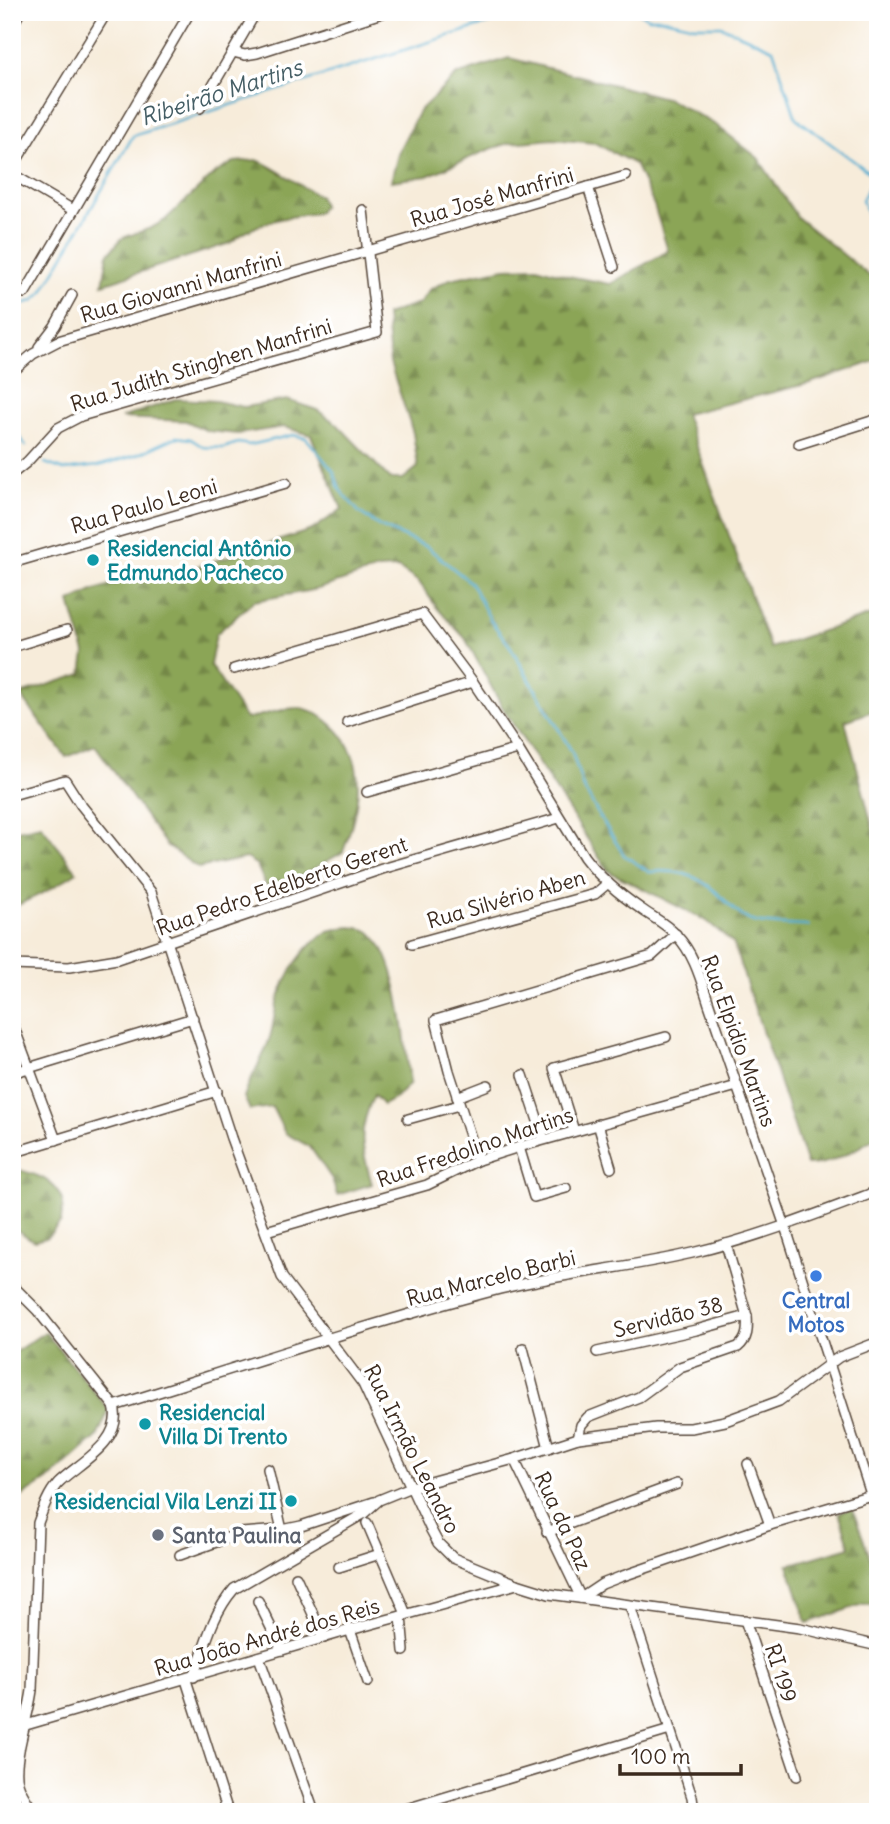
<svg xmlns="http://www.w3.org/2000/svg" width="890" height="1824" viewBox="0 0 890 1824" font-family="Delius,sans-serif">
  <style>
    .forest { fill: url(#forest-firs); stroke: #63683a; stroke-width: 2 }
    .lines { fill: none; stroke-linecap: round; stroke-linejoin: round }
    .stream { stroke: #53add0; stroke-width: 2.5 }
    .minor-casing { stroke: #57473a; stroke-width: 12 }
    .minor { stroke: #fff; stroke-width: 9 }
    .culture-dot { fill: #0f9aa8; stroke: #fff; stroke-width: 2.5 }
    .shop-dot { fill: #3f7fe0; stroke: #fff; stroke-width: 2.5 }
    .worship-dot { fill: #6b7280; stroke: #fff; stroke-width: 2.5 }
    .labels { text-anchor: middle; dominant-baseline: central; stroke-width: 7; stroke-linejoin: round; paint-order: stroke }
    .street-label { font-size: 21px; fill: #3b2a1e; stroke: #fff }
    .culture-label { font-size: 21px; font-weight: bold; fill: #0d838f; stroke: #fff; text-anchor: start }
    .shop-label { font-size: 21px; font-weight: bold; fill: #366cbe; stroke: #fff }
    .worship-label { font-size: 21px; font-weight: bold; fill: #5b616d; stroke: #fff; text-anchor: start }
    .water-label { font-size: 23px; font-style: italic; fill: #455e65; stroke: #fff }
  </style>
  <defs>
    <pattern id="forest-firs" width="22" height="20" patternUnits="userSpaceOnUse" patternTransform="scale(1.75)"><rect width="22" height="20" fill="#8ba556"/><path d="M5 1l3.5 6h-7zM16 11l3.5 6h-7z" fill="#738747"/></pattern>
  </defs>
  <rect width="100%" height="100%" fill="#fff"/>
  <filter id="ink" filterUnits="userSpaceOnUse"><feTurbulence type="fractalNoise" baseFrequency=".0143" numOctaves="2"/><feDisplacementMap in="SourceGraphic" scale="14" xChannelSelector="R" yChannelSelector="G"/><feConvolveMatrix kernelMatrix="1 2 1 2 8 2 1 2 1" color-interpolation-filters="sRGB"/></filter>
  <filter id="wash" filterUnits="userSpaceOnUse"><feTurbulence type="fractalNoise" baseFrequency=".00686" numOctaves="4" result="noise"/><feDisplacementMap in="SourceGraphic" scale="28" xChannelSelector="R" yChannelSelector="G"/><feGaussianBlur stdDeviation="1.57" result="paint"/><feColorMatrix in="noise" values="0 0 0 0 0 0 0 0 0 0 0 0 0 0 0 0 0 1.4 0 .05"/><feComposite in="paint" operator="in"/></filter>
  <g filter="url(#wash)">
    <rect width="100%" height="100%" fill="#f7ecda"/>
    <g class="forest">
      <path d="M509,58l160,41 47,26 42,33 39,59 74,60 7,-2v85l-68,23 -125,31 85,234 108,-35v96l-33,12 33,128v287c-22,13 -45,29 -71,29l-74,-222 -26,-22 -99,-50 -104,-161 -39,-72 -27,-29 -19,-27 -21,-14 -20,1 -60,20 -64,12 -38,33 -6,31 36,54c15,-3 39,-12 53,-11 15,1 27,11 37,21 34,36 22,81 7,123l-48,27 -29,7 -9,-21 -11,-7 -48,10 -32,-23 -71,-100 -29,12 -46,-63 62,-20 3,-21 -15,-51 25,-12 35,-11 24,1 158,-50 30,-21 -31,-74 -27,-8 -46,7 -30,-3 -22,-10 -65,-3 55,-19 40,2 28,6 43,-7 30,10 20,14 53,55h13l15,-12 -5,-34 -23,-70 -4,-48 34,-12 9,-13 21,-11 55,-11 32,-1 31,9 42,8 58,-33 -14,-46 -19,-41 -40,-21 -42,-4 -43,4 -20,6 -63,27 -36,5 8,-31 20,-39 38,-36z"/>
      <path d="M257,160c22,9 40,25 62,36l4,10 -6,7c-32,4 -61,8 -87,30l-127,41 5,-30 14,-16 29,-10 14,-8 49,-46 20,-12z"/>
      <polygon points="41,825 77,872 49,890 12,908 12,831"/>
      <path d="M351,927c6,1 15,1 20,6 29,26 34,111 39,150l-14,15 -13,7 -9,-10c-17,36 -13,52 -2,89l-35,11 -5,-16 -22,-32 -25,-14 -13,-26 -22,3 -6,-13c7,-22 20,-39 26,-60 4,-12 4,-25 8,-37 8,-25 27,-57 51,-69 7,-3 15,-3 22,-4z"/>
      <path d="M12,1168c19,5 43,10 50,32 2,6 -1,16 -1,22l-15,16 -12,3 -22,-14z"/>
      <polygon points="45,1332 109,1410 97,1437 50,1478 12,1503 12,1354"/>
      <polygon points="852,1508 878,1579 878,1606 863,1604 807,1623 788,1565 850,1547 839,1513"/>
    </g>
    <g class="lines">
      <g class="stream">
        <polyline points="638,12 648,18 660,18 695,26 721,26 773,49 796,118 874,176 862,200 867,213 878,218"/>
        <polyline points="12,307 33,301 42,293 133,136 524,12"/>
        <polyline points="12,425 26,446"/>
        <path d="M45,463l19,7 34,-4 36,-10 42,-19 15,2 12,8 20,1 15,-5 12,2 43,-10 13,3 28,34 6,18 19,22 20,14 48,21 44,36 20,38 19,25 62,106 11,35 17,30 24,38 25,17c26,-3 46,2 66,19 12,10 19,22 34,29 14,6 44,5 60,6"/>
      </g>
    </g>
  </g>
  <g filter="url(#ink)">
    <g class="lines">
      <defs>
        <g id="minor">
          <polyline points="12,26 20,12"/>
          <polyline points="233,52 245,55 257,53 385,12"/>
          <polyline points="200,108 256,12"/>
          <polyline points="12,168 107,12"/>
          <polyline points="12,174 73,210"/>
          <polyline points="588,187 614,267"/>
          <polyline points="25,293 190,12"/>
          <polyline points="39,347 55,326 72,295"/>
          <polyline points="12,372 33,354 58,341 626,176"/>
          <polyline points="799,444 878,419"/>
          <polyline points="12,474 27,462 58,428 81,416 377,332 363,210"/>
          <polyline points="12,563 286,483"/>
          <polyline points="12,647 67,630"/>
          <path d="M234,669l188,-55 51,68 45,67 66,108c16,21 35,37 57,52 11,8 26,15 35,26 18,18 25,45 33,69l76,222 93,290"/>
          <polyline points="347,722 473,682"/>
          <polyline points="367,792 518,749"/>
          <polyline points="12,795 65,780 81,805 151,892 231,1138 282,1277 363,1384 431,1530 438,1543 453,1558 517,1584 549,1594 800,1628 878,1646"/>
          <polyline points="412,944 595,894 608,883"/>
          <polyline points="12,965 69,967 117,959 382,869 559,818"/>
          <polyline points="12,1022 56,1140"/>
          <polyline points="12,1073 193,1018"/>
          <polyline points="523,1075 544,1139"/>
          <polyline points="457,1097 488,1085"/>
          <polyline points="408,1119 459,1105"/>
          <polyline points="598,1124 611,1168"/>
          <polyline points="574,1131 554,1068 666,1037"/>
          <polyline points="519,1147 534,1197 566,1188"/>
          <polyline points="12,1153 217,1091"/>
          <polyline points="478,1160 449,1071 436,1020 652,956 676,934"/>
          <polyline points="266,1231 427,1185 478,1160 519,1147 737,1086"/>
          <polyline points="12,1285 37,1310 114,1406"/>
          <polyline points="523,1348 549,1448"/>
          <polyline points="597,1352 696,1330 747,1316"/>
          <path d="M114,1406c128,-40 256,-83 386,-117 63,-16 129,-21 192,-36 64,-15 125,-39 186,-62"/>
          <path d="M578,1438l3,-13 7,-8 51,-20 41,-30 58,-20c10,-8 10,-18 9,-31l-21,-72"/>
          <polyline points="514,1459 581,1598"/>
          <polyline points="748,1464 770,1525"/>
          <polyline points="268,1469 282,1530"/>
          <polyline points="367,1523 406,1614"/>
          <polyline points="547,1532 677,1484"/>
          <polyline points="180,1555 241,1533 282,1530 301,1526 374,1502"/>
          <polyline points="339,1567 380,1554"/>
          <polyline points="296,1577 324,1638"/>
          <polyline points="581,1598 602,1584 620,1577 770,1525 878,1493"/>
          <polyline points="258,1601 282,1650"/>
          <polyline points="630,1606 692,1797 693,1804 690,1810 684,1812"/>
          <polyline points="401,1616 404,1651"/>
          <polyline points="745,1620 797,1776"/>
          <polyline points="350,1630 368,1682"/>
          <polyline points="259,1657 314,1812"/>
          <path d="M194,1677c11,-31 18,-63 40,-88l129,-75 16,-14 32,-13 103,-28 64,-21 78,-10h35l34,-7 54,-20 60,-44 39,-15"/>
          <polyline points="186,1680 228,1812"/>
          <polyline points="26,1725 350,1630 517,1584"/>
          <path d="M34,1812c-6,-9 -13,-18 -16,-29 -6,-23 11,-67 14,-93l6,-167c5,-14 10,-29 20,-40 20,-20 66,-41 56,-77"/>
          <polyline points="396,1812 670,1730"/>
        </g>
      </defs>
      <use href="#minor" class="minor-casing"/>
      <use href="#minor" class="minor"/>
    </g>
  </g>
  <g class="culture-dot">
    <circle cx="93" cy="560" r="7"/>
    <circle cx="145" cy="1424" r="7"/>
    <circle cx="291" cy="1501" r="7"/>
  </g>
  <circle class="shop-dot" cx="816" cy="1276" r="7"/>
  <circle class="worship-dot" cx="158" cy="1535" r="7"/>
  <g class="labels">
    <g class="street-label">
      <text transform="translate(492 197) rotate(-16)">Rua José Manfrini</text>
      <text transform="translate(181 287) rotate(-16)">Rua Giovanni Manfrini</text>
      <text transform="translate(201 365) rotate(-17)">Rua Judith Stinghen Manfrini</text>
      <text transform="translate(144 506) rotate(-16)">Rua Paulo Leoni</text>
      <text transform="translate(282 886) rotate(-19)">Rua Pedro Edelberto Gerent</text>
      <text transform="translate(506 899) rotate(-16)">Rua Silvério Aben</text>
      <text transform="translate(739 1041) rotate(70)">Rua Elpidio Martins</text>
      <text transform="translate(475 1147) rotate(-19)">Rua Fredolino Martins</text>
      <text transform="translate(491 1278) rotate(-14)">Rua Marcelo Barbi</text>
      <text transform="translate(668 1317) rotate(-14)">Servidão 38</text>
      <text transform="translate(412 1449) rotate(63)">Rua Irmão Leandro</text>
      <text transform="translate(563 1521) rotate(65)">Rua da Paz</text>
      <text transform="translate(267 1637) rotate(-16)">Rua João André dos Reis</text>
      <text transform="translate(781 1673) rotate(72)">RI 199</text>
    </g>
    <g class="culture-label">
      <text x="107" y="548">Residencial Antônio<tspan x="107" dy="24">Edmundo Pacheco</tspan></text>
      <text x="159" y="1412">Residencial<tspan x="159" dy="24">Villa Di Trento</tspan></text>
      <text x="277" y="1501" text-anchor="end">Residencial Vila Lenzi II</text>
    </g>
    <g class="shop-label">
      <text x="816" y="1300">Central<tspan x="816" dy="24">Motos</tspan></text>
    </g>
    <g class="worship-label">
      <text x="172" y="1535">Santa Paulina</text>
    </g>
    <g class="water-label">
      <text transform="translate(221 92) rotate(-18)">Ribeirão Martins</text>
    </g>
  </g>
  <rect width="890" height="1824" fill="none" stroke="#fff" stroke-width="42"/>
  <path d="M620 1764v10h121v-10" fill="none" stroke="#3b2a1e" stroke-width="3.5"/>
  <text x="631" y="1764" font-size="21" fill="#3b2a1e" stroke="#ffffff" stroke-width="5" paint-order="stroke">100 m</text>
</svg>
